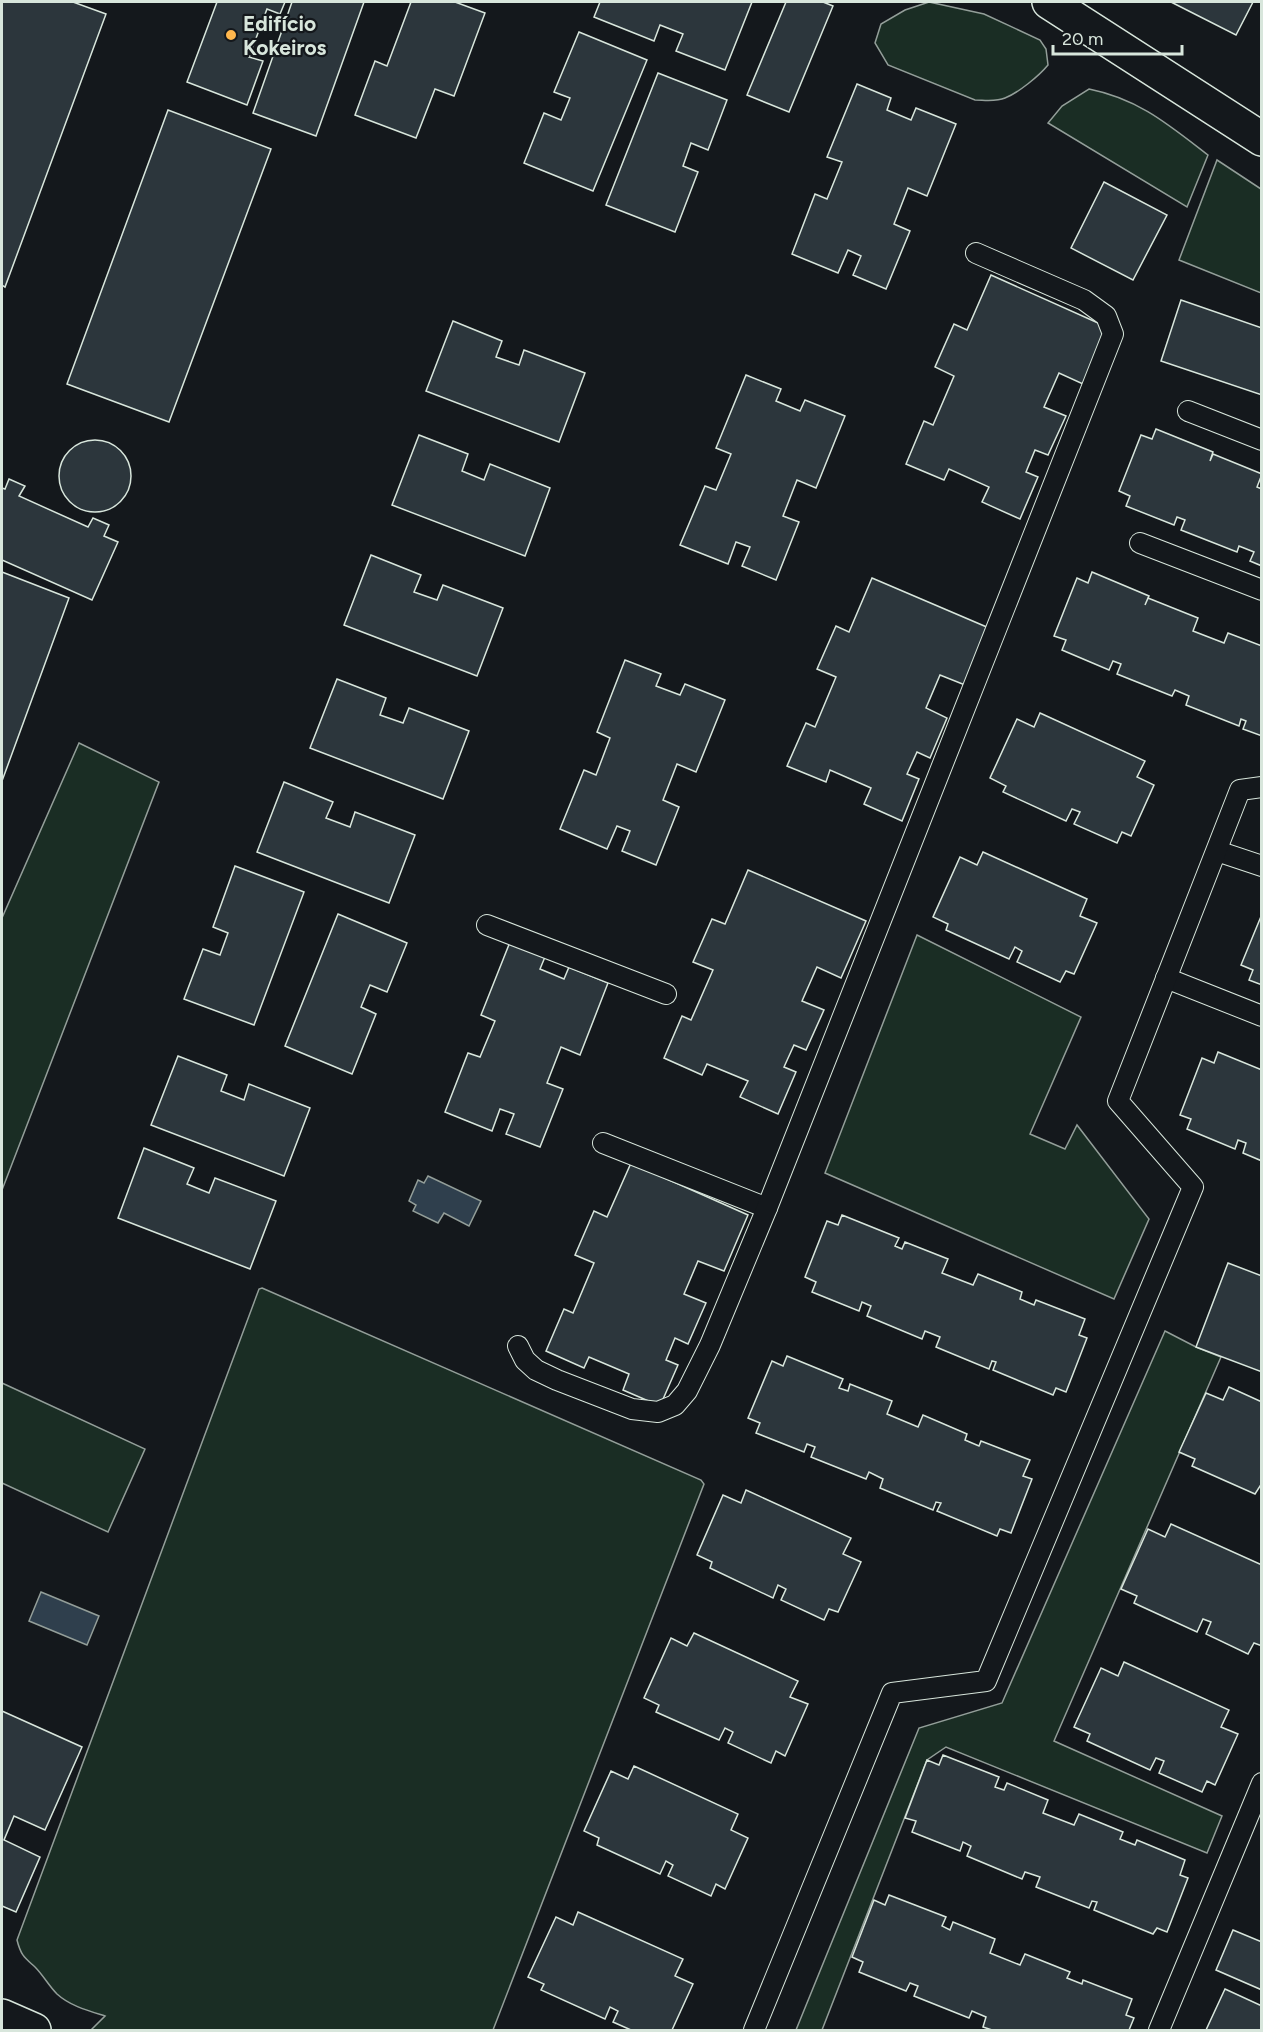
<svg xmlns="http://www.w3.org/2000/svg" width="1263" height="2032" viewBox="0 0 1263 2032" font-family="Figtree,sans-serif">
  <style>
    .green { fill: #1a2d24; stroke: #939e99; stroke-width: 1.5 }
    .water { fill: #2f3f4d; stroke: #939e99; stroke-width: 1.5 }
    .building { fill: #2c363c; stroke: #d8e6dc; stroke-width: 1.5 }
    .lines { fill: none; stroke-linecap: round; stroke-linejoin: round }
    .service-casing { stroke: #d8e6dc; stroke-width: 22 }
    .minor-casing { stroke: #d8e6dc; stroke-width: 36 }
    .primary-casing { stroke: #d8e6dc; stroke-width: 36 }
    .service { stroke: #14181c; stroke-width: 20 }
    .minor { stroke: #14181c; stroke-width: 33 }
    .primary { stroke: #14181c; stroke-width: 33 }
    .poi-dot { fill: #ffb74d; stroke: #14181c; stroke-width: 2 }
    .labels { text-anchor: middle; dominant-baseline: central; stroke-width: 4.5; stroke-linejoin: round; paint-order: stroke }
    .poi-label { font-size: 21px; font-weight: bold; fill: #d8e6dc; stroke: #14181c; text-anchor: start }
  </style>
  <rect width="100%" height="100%" fill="#14181c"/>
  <g class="green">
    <path d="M929,2l55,12 56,26 6,9 2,16c-9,11 -30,28 -43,33 -9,4 -21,2 -30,2l-87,-35 -13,-22 6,-19 24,-14z"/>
    <path d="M1089,89c50,10 80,36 119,66l-21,52 -139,-84 14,-17z"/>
    <polygon points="1217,160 1261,189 1261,293 1179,260"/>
    <polygon points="79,743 159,782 2,1190 2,918"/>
    <polygon points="917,935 1081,1017 1030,1134 1065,1149 1077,1125 1149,1219 1114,1299 825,1173"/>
    <path d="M262,1288l439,192 3,4 -211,546h-402l14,-14c-16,-5 -35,-10 -48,-22 -8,-8 -14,-19 -22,-27 -10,-9 -14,-11 -18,-27l242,-651z"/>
    <polygon points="1165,1331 1196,1347 1221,1357 1054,1741 1222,1816 1207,1853 946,1747 927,1760 822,2030 796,2030 919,1728 1002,1703"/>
    <polygon points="2,1383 145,1449 108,1532 2,1483"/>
  </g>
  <g class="water">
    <polygon points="428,1176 481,1201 469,1226 444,1213 438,1223 413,1211 416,1205 409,1201 418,1180 424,1183"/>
    <polygon points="41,1592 99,1616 87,1645 29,1621"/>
  </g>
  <g class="building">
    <polygon points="2,2 73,2 106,14 5,287 2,285"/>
    <polygon points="217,2 285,2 280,14 267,9 249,57 263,61 247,105 187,82"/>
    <polygon points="292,2 364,2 316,136 253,113"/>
    <polygon points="411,2 455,2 485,13 454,96 435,89 416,138 355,115 375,61 387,66"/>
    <polygon points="600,2 752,2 725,70 676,51 683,34 660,25 654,41 594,17"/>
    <polygon points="786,2 823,2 833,6 789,112 747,95"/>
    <polygon points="1171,2 1253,2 1236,35"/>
    <polygon points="579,32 647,60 593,191 524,163 544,113 561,120 570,98 554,92"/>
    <polygon points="658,73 727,100 708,150 691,143 683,166 698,172 675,232 606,205"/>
    <polygon points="857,84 891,98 887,110 911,120 916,108 956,124 927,196 908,188 894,224 910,231 886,289 853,275 861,256 848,250 838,273 792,254 815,194 827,199 842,162 827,157"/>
    <polygon points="168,110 271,149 169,422 67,384"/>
    <polygon points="1104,182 1167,215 1133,280 1071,248"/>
    <polygon points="991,275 1107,327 1083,384 1059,373 1044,407 1066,416 1048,455 1035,450 1026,472 1038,477 1020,519 982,502 989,487 949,469 944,480 906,464 924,421 933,425 954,376 935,367 954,324 967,330"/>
    <polygon points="1181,300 1262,328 1262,395 1161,361"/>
    <polygon points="453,321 502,341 496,357 519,365 524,350 585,373 559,442 426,391"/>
    <polygon points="746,375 781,389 776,401 800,411 805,400 845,416 816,488 797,480 783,516 799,522 776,580 742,566 750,547 736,542 728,564 680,545 705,486 716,490 731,454 716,448"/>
    <polygon points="1156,429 1213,452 1210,461 1213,454 1262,474 1257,487 1262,489 1262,566 1250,561 1254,552 1239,546 1237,552 1181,530 1185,520 1177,517 1174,525 1126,506 1130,496 1119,491 1141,435 1152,439"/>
    <polygon points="419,435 468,454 462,471 484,480 490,464 550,488 525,556 392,505"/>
    <circle cx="95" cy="476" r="36"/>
    <polygon points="9,479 25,486 19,496 88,527 93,518 109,525 104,536 118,542 92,600 2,560 2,488 5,489"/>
    <polygon points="371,555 421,575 414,592 437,600 443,585 503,608 477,676 344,625"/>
    <polygon points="2,572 69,598 2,781"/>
    <polygon points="1092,572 1149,596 1145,605 1148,598 1198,618 1193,631 1224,643 1228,633 1262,646 1262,736 1243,729 1246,721 1241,719 1239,726 1186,705 1189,696 1175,690 1172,696 1117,674 1121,664 1113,661 1109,670 1062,650 1066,640 1054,636 1077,578 1088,583"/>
    <polygon points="872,578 989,628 965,685 940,675 926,708 947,718 930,758 917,752 907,774 919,779 902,821 864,804 871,788 830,770 826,782 787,766 806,723 815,727 836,677 817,669 836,626 849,632"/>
    <polygon points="625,660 661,674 656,686 680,695 685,684 725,700 696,772 677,764 663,800 679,807 656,865 622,851 630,831 617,826 607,849 560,829 584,770 596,775 610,738 597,732"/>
    <polygon points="337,679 386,698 380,715 403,723 409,708 469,731 443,799 310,748"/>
    <polygon points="1040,713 1145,761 1137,777 1154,785 1131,836 1122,832 1117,843 1074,824 1080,812 1072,809 1066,821 1003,792 1006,786 990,778 1017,719 1034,727"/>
    <polygon points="284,782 333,802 326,818 350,827 355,812 415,835 389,903 257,852"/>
    <polygon points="983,852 1087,899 1080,916 1097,923 1074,974 1066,971 1060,982 1017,962 1022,951 1015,947 1009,959 946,930 948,924 933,917 960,857 977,865"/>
    <polygon points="235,866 304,892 254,1025 184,999 203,949 220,955 228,933 213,927"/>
    <polygon points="748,870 866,921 841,978 817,967 802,1001 824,1010 806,1050 794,1045 784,1067 796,1072 778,1114 740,1097 748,1081 707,1064 702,1075 664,1058 682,1016 691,1020 713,970 693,962 712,919 725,924"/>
    <polygon points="338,914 407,943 387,992 370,985 361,1007 376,1014 352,1074 285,1046"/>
    <polygon points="1262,914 1262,985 1249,980 1253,970 1241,965"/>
    <polygon points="510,942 545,957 540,969 564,979 569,967 608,983 580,1055 561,1047 547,1083 563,1089 540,1147 506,1134 514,1114 500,1109 492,1131 445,1112 468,1053 480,1057 495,1021 481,1015"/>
    <polygon points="1218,1052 1262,1070 1262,1161 1243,1153 1246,1143 1238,1140 1235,1149 1187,1129 1191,1119 1180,1115 1202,1058 1214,1063"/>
    <polygon points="178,1056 227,1075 221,1091 244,1100 249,1084 310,1108 284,1176 151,1125"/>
    <polygon points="144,1148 194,1168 187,1184 209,1193 215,1178 276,1201 250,1269 118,1218"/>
    <polygon points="631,1163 748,1215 724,1271 698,1261 684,1294 706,1303 688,1344 675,1338 666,1360 678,1365 660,1406 623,1390 629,1374 589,1357 584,1368 546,1351 564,1309 573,1313 594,1263 575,1255 594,1211 607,1217"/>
    <polygon points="842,1215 899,1238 895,1246 902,1249 905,1242 948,1259 942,1273 973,1285 978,1274 1022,1292 1020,1299 1034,1305 1036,1300 1085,1319 1079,1335 1087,1338 1066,1392 1056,1388 1053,1395 993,1370 996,1362 992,1361 989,1369 936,1347 940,1337 925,1331 922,1339 867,1316 871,1306 862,1302 859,1311 812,1292 816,1282 805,1277 827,1221 838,1225"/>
    <polygon points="1228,1263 1262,1276 1262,1372 1196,1347"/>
    <polygon points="787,1356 843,1379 839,1388 848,1391 850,1384 892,1401 887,1414 918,1427 923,1415 967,1434 965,1440 979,1446 981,1441 1030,1460 1023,1476 1032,1479 1011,1533 1000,1529 997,1536 937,1511 941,1503 936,1502 933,1510 880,1488 883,1479 869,1472 866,1479 811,1457 815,1447 807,1444 804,1452 756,1433 760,1423 748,1418 772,1361 783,1366"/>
    <polygon points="1229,1387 1262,1402 1262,1483 1255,1494 1192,1466 1195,1459 1179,1452 1206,1393 1223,1400"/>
    <polygon points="746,1490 851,1538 843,1554 861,1562 838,1612 829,1609 824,1620 781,1600 786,1589 778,1585 773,1598 710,1568 712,1562 697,1555 723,1495 741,1503"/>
    <polygon points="1171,1524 1262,1565 1262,1646 1254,1643 1248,1654 1206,1634 1211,1622 1203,1619 1197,1632 1134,1603 1137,1596 1121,1589 1148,1529 1165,1537"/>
    <polygon points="694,1633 798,1681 790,1697 808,1704 785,1756 776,1751 771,1763 728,1743 733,1732 725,1728 719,1740 656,1712 659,1705 644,1698 671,1638 687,1646"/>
    <polygon points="1124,1662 1229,1710 1221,1727 1238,1734 1215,1785 1207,1781 1202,1792 1159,1773 1164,1761 1156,1758 1150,1770 1087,1741 1090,1734 1074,1727 1101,1668 1118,1676"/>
    <polygon points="2,1711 82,1747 45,1830 14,1816 4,1840 40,1857 16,1912 2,1906"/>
    <polygon points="943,1755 999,1777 995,1787 1004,1790 1007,1783 1048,1800 1043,1813 1074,1825 1079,1814 1123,1832 1120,1839 1135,1845 1137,1840 1185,1860 1180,1875 1188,1878 1167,1932 1157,1928 1153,1934 1094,1910 1097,1902 1092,1901 1089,1908 1036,1887 1040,1877 1025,1872 1022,1879 967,1856 971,1846 963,1842 960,1851 912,1832 916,1821 905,1818 927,1760 939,1765"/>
    <polygon points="634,1766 738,1814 731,1830 748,1838 725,1889 716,1884 711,1896 668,1876 673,1865 666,1861 660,1874 597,1845 599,1838 584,1831 611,1771 628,1779"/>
    <polygon points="889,1895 946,1917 942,1926 950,1930 953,1922 995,1939 990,1953 1020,1965 1025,1954 1070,1972 1067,1978 1082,1984 1083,1980 1132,1999 1126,2015 1134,2018 1129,2030 992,2030 983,2027 986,2017 972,2011 969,2018 914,1996 918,1986 910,1983 906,1991 859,1972 863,1962 852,1957 874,1900 885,1905"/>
    <polygon points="578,1912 683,1959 675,1976 693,1984 672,2030 631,2030 613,2022 618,2011 610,2007 605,2019 541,1990 544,1984 528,1977 556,1917 573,1925"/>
    <polygon points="1233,1930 1262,1942 1262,1990 1216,1970"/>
    <polygon points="1225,1989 1262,2006 1262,2030 1206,2030"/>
  </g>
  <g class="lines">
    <defs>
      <g id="service">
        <polyline points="1188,411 1262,440"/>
        <polyline points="1140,543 1262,590"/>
        <polyline points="1217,851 1262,866"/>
        <polyline points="487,925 666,994"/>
        <polyline points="1166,978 1262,1016"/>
        <polyline points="603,1143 767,1208"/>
        <polyline points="518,1346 525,1360 536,1370 557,1380 632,1409 658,1412 675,1405 687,1391 710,1345 767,1208 1113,334 1106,316 1084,300 976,253"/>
        <polyline points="754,2030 892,1693 986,1681 1193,1187 1118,1101 1240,790 1262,787"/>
        <polyline points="1159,2030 1262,1783"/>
      </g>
      <polyline id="minor" points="2,2016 34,2030"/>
      <polyline id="primary" points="1049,2 1262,139"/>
    </defs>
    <use href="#service" class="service-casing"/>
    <use href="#minor" class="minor-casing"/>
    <use href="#primary" class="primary-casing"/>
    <use href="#service" class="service"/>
    <use href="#minor" class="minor"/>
    <use href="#primary" class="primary"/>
  </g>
  <circle class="poi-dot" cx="231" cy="35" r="6"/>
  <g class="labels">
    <g class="poi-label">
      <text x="243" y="23">Edifício<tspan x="243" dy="24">Kokeiros</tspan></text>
    </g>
  </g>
  <rect width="1263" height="2032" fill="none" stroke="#d8e6dc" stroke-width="6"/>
  <path d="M1053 45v9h129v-9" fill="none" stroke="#d8e6dc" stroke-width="3"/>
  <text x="1062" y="45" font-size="18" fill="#d8e6dc" stroke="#14181c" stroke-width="4.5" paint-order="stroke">20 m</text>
</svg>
